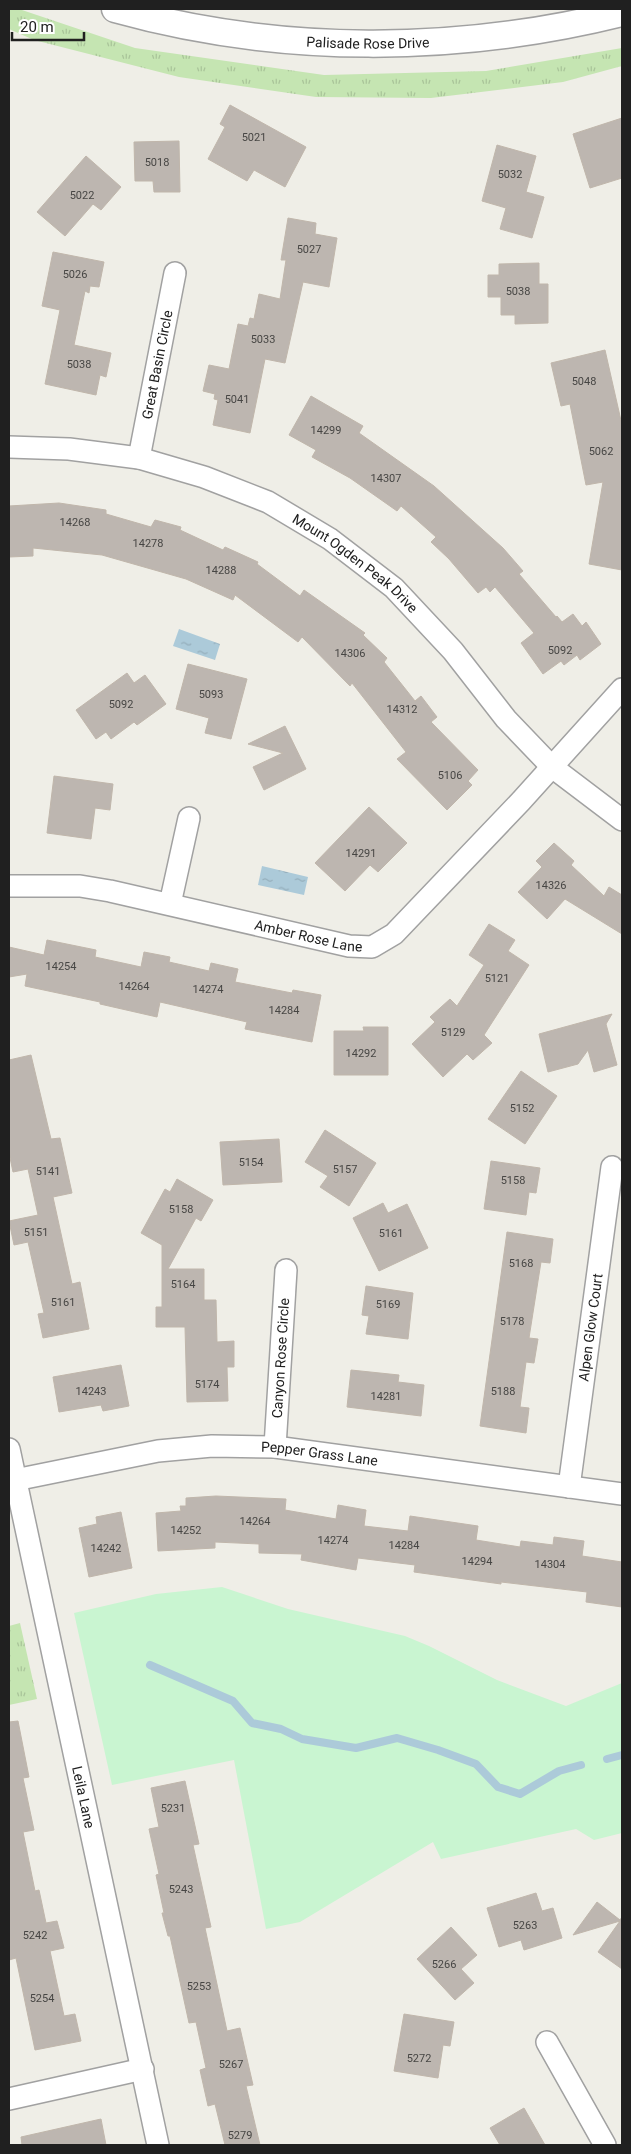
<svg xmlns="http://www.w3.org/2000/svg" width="631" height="2154" viewBox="0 0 631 2154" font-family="Roboto,sans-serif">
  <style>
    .grass { fill: url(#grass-tufts) }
    .park { fill: #c9f5d1 }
    .water { fill: url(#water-ripples) }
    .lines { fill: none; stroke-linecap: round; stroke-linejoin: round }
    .stream { stroke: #accad9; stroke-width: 8 }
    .building { fill: #bdb6b0; stroke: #c0b6ab }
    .minor-casing { stroke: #a1a1a1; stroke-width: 24 }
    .tertiary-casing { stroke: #a1a1a1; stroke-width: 29 }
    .minor { stroke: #fff; stroke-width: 21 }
    .tertiary { stroke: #fff; stroke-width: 26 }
    .labels { text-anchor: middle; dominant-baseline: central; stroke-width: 4; stroke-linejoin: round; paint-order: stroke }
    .number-label { font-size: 11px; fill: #474644 }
    .street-label { font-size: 14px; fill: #202020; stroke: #fff }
  </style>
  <defs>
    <pattern id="grass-tufts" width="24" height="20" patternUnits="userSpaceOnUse" patternTransform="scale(1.25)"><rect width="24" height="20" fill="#c5e5b2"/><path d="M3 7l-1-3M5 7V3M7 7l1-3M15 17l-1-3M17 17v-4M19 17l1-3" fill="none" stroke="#a9c499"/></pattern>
    <pattern id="water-ripples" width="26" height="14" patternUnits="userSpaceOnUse" patternTransform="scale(1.25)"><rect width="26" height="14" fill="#accad9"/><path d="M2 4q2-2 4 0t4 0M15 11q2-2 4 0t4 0" fill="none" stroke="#94adba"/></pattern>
  </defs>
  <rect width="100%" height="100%" fill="#efeee7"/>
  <g class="grass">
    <polygon points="9,9 19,9 135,48 324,75 486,71 622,48 622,66 563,82 431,98 316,97 179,77 34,40 9,29"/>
    <polygon points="20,1623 37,1699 9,1705 9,1626"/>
  </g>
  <polygon class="park" points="222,1587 288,1609 405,1636 429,1646 497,1680 566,1706 622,1683 622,1833 594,1840 576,1829 441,1859 433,1842 300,1922 266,1929 234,1760 112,1785 74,1613 156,1594"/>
  <g class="water">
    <polygon points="179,629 220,644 215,660 173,646"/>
    <polygon points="262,866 308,877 304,895 258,885"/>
  </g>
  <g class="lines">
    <g class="stream">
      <polyline points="150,1665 233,1701 252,1723 281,1729 302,1739 356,1748 397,1738 438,1750 476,1764 498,1787 520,1794 559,1771 581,1765"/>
      <polyline points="607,1759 622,1755"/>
    </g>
  </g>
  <g class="building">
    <polygon points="230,105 306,147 285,187 254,170 247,181 208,159 225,127 220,124"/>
    <polygon points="622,118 622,178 590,188 573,134"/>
    <polygon points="179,141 180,192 154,192 153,181 135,181 134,142"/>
    <polygon points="497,145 536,156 526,192 544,197 532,238 500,229 506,208 482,201"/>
    <polygon points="86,156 121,187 101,210 93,204 65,236 37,212"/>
    <polygon points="288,218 316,223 315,234 337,238 329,287 303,282 285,363 265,359 250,433 213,425 218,400 214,399 215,394 203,391 209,365 229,369 238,324 248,326 250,318 254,319 259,294 280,299 286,260 281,260"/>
    <polygon points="53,252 104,262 99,287 90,286 89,293 85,291 74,345 111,353 106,377 100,375 96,395 45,384 60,310 42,306"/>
    <polygon points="539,263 539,284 548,284 548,323 515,324 515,315 501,315 501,297 488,297 488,275 499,275 499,264"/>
    <polygon points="605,350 622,425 622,570 589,564 603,482 586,485 570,404 561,406 551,363"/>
    <polygon points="311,396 363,426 359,433 434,486 503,548 523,571 519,574 556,617 557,616 562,622 573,614 582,626 586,622 601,644 580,660 577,655 564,665 561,661 543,674 521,643 534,633 495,587 490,592 486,587 478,593 449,559 431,542 436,537 401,506 397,511 350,478 312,457 316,450 289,435"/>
    <polygon points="59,503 106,510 106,514 151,527 155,520 181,527 180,530 223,550 225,547 258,562 257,564 300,596 304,590 365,633 363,635 387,658 384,662 415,701 421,696 437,717 431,722 478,770 468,781 472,785 447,810 397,759 406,752 352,683 350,686 302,637 298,642 235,595 233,600 186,579 102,555 33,548 33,556 9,557 9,506"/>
    <polygon points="188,664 247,679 231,739 205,733 209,718 176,709"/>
    <polygon points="127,673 134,683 145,675 166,704 137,725 134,722 111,739 106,732 96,739 76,710"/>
    <polygon points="285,726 306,769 264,790 253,767 283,753 248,744"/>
    <polygon points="54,776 113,784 110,810 95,808 91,839 47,833"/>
    <polygon points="369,807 407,843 378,872 370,865 345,891 315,863"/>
    <polygon points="554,843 574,861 571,865 604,896 609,887 622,895 622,934 565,899 547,919 518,892 542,867 536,861"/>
    <polygon points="489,924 515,940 508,951 529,965 484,1035 492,1043 473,1060 467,1054 443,1077 412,1044 435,1022 430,1017 450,999 457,1006 484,965 469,955"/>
    <polygon points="47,940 96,950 95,957 141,967 144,952 170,957 169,962 209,971 211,963 238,969 235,982 292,993 293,990 321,995 312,1042 245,1029 247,1022 160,1002 157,1017 100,1004 100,1002 25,986 27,974 9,977 9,947 44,955"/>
    <polygon points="612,1014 606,1024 617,1065 594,1072 588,1050 578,1064 548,1072 539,1034"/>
    <polygon points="363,1027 388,1027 388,1075 334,1075 334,1031 364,1031"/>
    <polygon points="31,1055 51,1139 60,1138 72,1193 53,1197 72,1284 80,1282 89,1329 43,1338 38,1314 44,1313 28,1242 14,1245 9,1221 38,1215 28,1169 13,1172 9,1153 9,1060"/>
    <polygon points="521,1071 557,1096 525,1144 488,1119"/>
    <polygon points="325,1130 376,1163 349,1206 320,1187 328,1176 305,1162"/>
    <polygon points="279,1139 282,1182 223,1185 220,1142"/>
    <polygon points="491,1161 540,1168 536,1193 529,1192 526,1215 484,1209"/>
    <polygon points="177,1179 213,1200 201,1221 196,1218 168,1269 204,1269 204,1300 216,1300 217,1342 234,1341 234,1367 227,1367 228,1401 187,1402 185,1327 156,1327 156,1307 162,1307 162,1245 141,1233 165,1189 170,1192"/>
    <polygon points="383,1203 388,1213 407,1204 428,1248 379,1271 353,1218"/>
    <polygon points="507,1232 553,1239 550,1263 541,1262 529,1338 538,1339 534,1363 526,1362 520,1407 529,1408 526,1433 480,1426"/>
    <polygon points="366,1286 413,1293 408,1339 366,1334 369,1316 362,1315"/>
    <polygon points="121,1365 129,1406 103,1411 101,1405 59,1412 53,1377"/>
    <polygon points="351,1370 399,1375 398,1382 424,1385 421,1416 347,1407"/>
    <polygon points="216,1496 286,1499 285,1510 336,1519 338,1505 366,1510 364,1526 408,1531 410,1516 478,1526 476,1540 520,1547 521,1541 553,1545 554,1537 584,1541 582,1556 622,1562 622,1607 586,1602 587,1592 501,1582 501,1584 414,1572 415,1565 358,1558 356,1570 301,1560 302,1554 259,1553 259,1544 215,1542 215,1548 158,1551 156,1513 181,1511 180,1506 186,1506 186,1498"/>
    <polygon points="121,1512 132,1568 89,1577 79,1528 97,1524 96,1517"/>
    <polygon points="18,1721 29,1777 23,1778 34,1830 23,1832 35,1891 39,1890 46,1923 57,1921 64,1948 50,1951 64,2016 75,2014 81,2041 35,2050 16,1958 9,1960 9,1722"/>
    <polygon points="185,1781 199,1844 193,1845 211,1927 205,1928 227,2031 240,2028 253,2085 246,2086 260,2145 225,2145 215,2104 208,2106 200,2070 206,2068 196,2022 189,2023 170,1936 168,1936 162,1913 164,1913 156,1875 159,1874 149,1829 159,1827 151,1788"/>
    <polygon points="536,1893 542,1911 553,1908 562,1938 524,1950 521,1940 499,1947 487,1908"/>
    <polygon points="597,1902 620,1920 622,1917 622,1969 598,1952 620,1921 573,1935"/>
    <polygon points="451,1927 477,1955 461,1969 474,1983 455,2000 417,1959"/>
    <polygon points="404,2014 454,2022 450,2046 443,2045 438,2078 394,2071"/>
    <polygon points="524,2108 545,2145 500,2145 490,2128"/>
    <polygon points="101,2119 106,2145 22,2145 21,2137"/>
  </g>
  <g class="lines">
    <defs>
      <g id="minor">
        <path id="s1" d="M9,447l60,2 70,9 65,19 64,25 62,37 64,49 59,63 53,68 46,48 70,53"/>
        <path id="s2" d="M139,458l36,-185"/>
        <path id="s3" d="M9,886h71l30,5 239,55 23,1 22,-13 127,-133 101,-112"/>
        <polyline points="170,904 189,818"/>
        <path id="s4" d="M275,1447l11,-177"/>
        <path id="s5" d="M9,1449l149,696"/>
        <path id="s6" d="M15,1480l143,-29 54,-5 63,1 347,47"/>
        <path id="s7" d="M569,1487l43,-320"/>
        <polyline points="547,2042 605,2145"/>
        <polyline points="9,2099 143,2069"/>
      </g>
      <g id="tertiary">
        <path id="s8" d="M115,9c165,46 342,45 507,4"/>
      </g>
    </defs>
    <use href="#minor" class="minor-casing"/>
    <use href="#tertiary" class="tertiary-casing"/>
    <use href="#minor" class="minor"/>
    <use href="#tertiary" class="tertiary"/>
  </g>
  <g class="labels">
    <g class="number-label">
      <text x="254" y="137">5021</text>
      <text x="157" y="162">5018</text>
      <text x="510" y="174">5032</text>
      <text x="82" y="195">5022</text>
      <text x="309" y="249">5027</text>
      <text x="75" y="274">5026</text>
      <text x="518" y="291">5038</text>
      <text x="263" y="339">5033</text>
      <text x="79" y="364">5038</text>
      <text x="584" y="381">5048</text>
      <text x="237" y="399">5041</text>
      <text x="326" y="430">14299</text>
      <text x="601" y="451">5062</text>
      <text x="386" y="478">14307</text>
      <text x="75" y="522">14268</text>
      <text x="148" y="543">14278</text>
      <text x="221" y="570">14288</text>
      <text x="560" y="650">5092</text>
      <text x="350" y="653">14306</text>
      <text x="211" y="694">5093</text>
      <text x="121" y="704">5092</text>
      <text x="402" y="709">14312</text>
      <text x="450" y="775">5106</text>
      <text x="361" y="853">14291</text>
      <text x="551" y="885">14326</text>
      <text x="61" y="966">14254</text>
      <text x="497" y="978">5121</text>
      <text x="134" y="986">14264</text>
      <text x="208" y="989">14274</text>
      <text x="284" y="1010">14284</text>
      <text x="453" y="1032">5129</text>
      <text x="361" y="1053">14292</text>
      <text x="522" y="1108">5152</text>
      <text x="251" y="1162">5154</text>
      <text x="345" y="1169">5157</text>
      <text x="48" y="1171">5141</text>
      <text x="513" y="1180">5158</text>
      <text x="181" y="1209">5158</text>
      <text x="36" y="1232">5151</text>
      <text x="391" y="1233">5161</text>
      <text x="521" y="1263">5168</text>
      <text x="183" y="1284">5164</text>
      <text x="63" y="1302">5161</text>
      <text x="388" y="1304">5169</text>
      <text x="512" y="1321">5178</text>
      <text x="207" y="1384">5174</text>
      <text x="91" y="1391">14243</text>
      <text x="503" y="1391">5188</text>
      <text x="386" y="1396">14281</text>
      <text x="255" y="1521">14264</text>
      <text x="186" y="1530">14252</text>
      <text x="333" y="1540">14274</text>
      <text x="404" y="1545">14284</text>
      <text x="106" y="1548">14242</text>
      <text x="477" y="1561">14294</text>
      <text x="550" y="1564">14304</text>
      <text x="173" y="1808">5231</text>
      <text x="181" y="1889">5243</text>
      <text x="525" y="1925">5263</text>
      <text x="35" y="1935">5242</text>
      <text x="444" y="1964">5266</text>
      <text x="199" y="1986">5253</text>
      <text x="42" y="1998">5254</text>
      <text x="419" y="2058">5272</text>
      <text x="231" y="2064">5267</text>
      <text x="240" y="2135">5279</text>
    </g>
    <g class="street-label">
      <text stroke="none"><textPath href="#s8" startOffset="256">Palisade Rose Drive</textPath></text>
      <text stroke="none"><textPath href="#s2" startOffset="95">Great Basin Circle</textPath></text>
      <text stroke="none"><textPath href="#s1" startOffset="374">Mount Ogden Peak Drive</textPath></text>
      <text stroke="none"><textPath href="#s3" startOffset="305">Amber Rose Lane</textPath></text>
      <text stroke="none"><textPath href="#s7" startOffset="161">Alpen Glow Court</textPath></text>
      <text stroke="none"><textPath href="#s4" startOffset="89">Canyon Rose Circle</textPath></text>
      <text stroke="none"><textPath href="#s6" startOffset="308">Pepper Grass Lane</textPath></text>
      <text stroke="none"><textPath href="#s5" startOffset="356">Leila Lane</textPath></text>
    </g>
  </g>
  <rect width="631" height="2154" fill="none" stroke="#202020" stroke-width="20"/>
  <path d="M12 32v8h72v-8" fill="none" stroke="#202020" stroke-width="2.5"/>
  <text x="20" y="32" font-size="15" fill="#202020" stroke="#ffffff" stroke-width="4" paint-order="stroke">20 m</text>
</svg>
